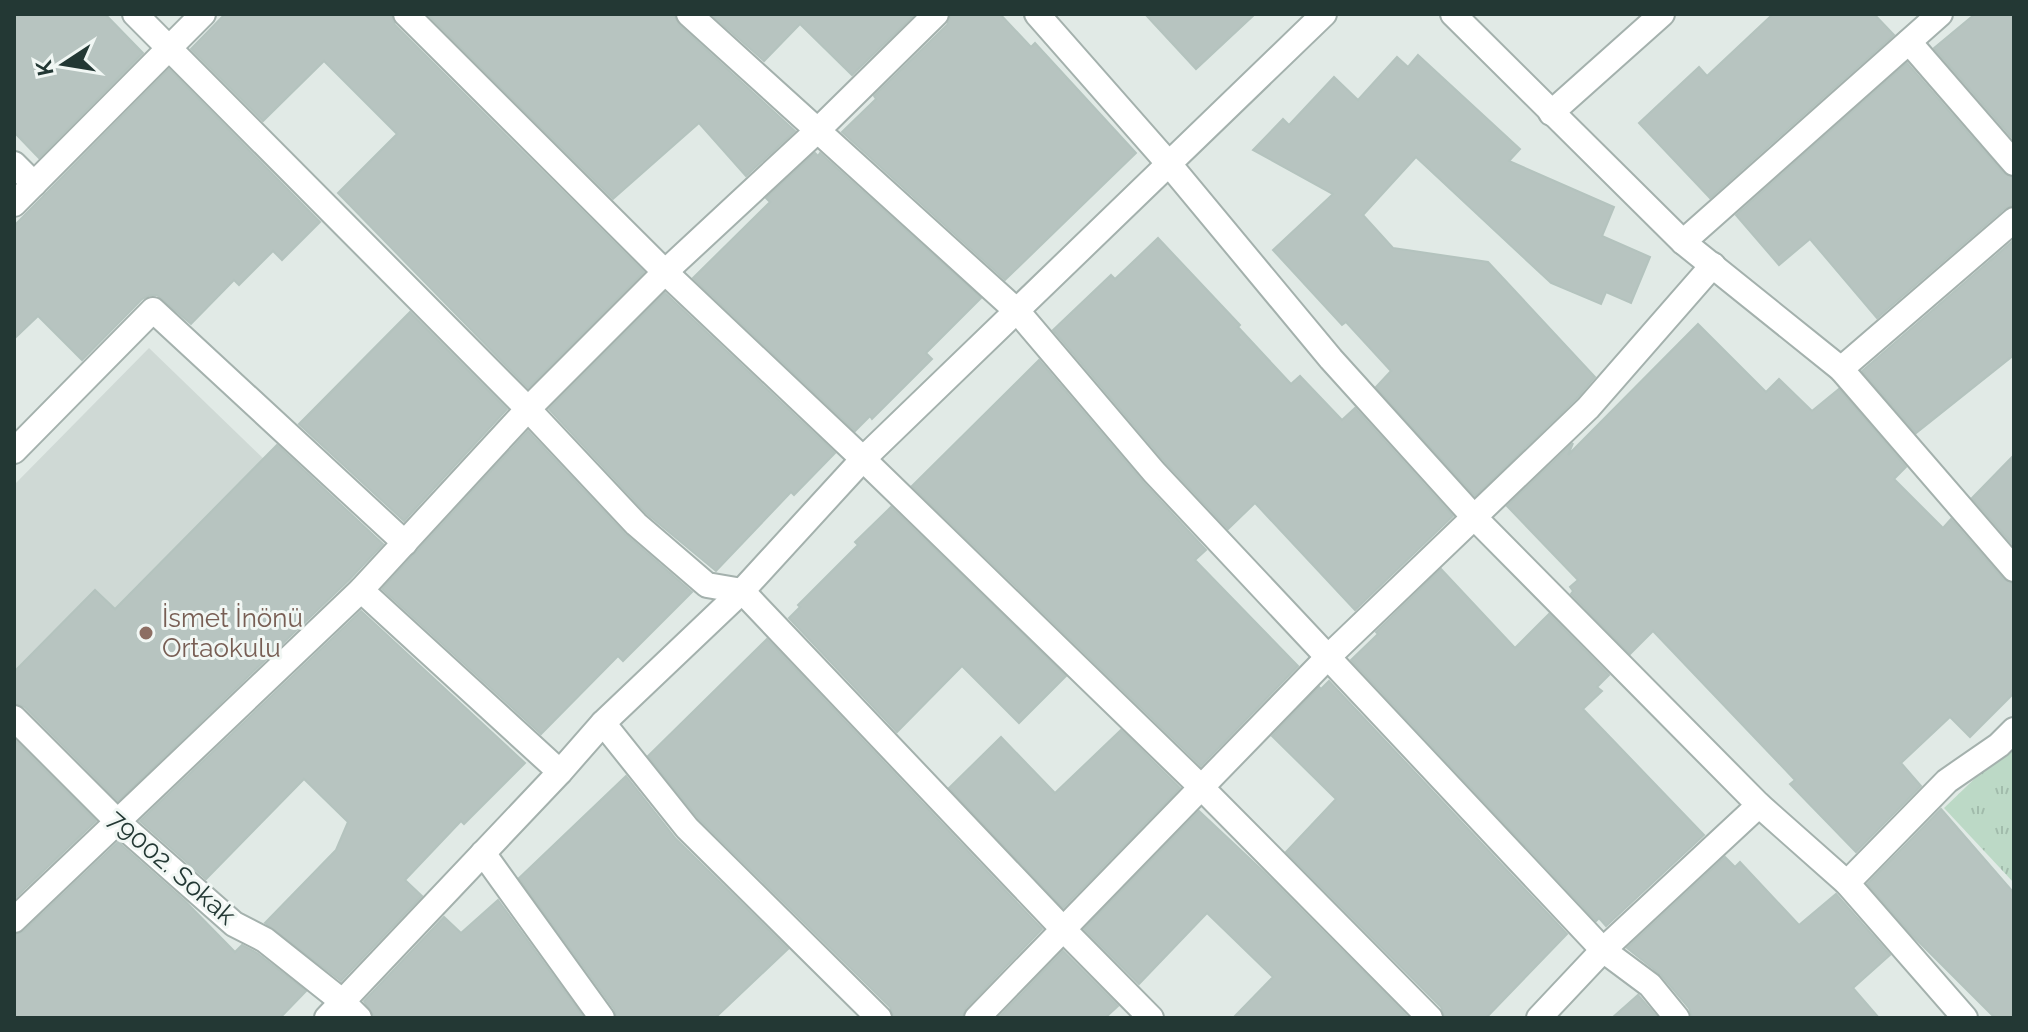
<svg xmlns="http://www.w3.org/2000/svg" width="2028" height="1032" viewBox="0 0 2028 1032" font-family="Raleway,sans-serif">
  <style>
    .built { fill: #cfd9d5 }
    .grass { fill: url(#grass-tufts) }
    .building { fill: #b7c4c0; stroke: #b4c3be; stroke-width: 2 }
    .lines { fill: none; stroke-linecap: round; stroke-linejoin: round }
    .minor-casing { stroke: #a4b1ad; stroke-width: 28 }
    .minor { stroke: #fff; stroke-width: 24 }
    .education-dot { fill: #8d6e63; stroke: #f1f7f4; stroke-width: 3 }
    .labels { text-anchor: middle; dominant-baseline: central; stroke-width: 6; stroke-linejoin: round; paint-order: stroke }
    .education-label { font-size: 26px; fill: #785e54; stroke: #f1f7f4; text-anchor: start }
    .street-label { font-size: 26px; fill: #233834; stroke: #f1f7f4 }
  </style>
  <defs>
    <pattern id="grass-tufts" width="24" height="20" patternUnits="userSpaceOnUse" patternTransform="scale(2)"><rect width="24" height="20" fill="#bcd9c6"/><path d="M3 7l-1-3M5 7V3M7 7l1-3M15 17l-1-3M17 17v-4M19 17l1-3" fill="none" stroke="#a1bbab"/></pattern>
  </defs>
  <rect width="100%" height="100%" fill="#e1eae6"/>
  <polygon class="built" points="149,348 360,552 103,805 14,715 14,485"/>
  <polygon class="grass" points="2014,741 2014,883 1944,808"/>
  <g class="building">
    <polygon points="14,14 105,14 143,53 39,158 14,132"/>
    <polygon points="225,14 391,14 395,25 644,272 528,388 338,193 397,134 324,61 263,121 191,49"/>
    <polygon points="427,14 674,14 679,25 795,131 746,176 699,123 613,199"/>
    <polygon points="711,14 915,14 852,75 800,24 764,61"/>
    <polygon points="951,14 1000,14 1031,47 1035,43 1136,153 1005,280 842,132 876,99 874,96 947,25"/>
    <polygon points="1145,14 1255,14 1196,69"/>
    <polygon points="1773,14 1874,14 1894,35 1710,198 1639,123 1699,67 1707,76"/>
    <polygon points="1975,14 2014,14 2014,140 1934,48"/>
    <polygon points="1418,55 1520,149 1509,161 1614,207 1602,236 1650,257 1631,303 1606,292 1601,304 1551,283 1416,157 1363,215 1393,248 1488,262 1595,377 1577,398 1475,496 1376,387 1391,371 1346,322 1342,325 1273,250 1333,194 1253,150 1283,119 1289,125 1334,77 1358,100 1397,57 1408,67"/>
    <polygon points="1907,63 2003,173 2014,178 2014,205 2004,209 1877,318 1810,239 1779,265 1736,215"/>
    <polygon points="169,69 320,222 282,260 273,251 239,285 234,280 191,324 157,295 150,295 142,299 82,360 38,316 14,339 14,226"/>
    <polygon points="815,153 818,156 820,153 981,298 926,353 932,359 872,419 870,416 855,431 693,278 770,202 766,198"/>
    <polygon points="1158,238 1240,325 1238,327 1291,384 1300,376 1342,420 1355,408 1453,516 1355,610 1255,503 1228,529 1165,462 1053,330 1111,275 1115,279"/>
    <polygon points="2014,240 2014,355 1916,433 1862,371"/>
    <polygon points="665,293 835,453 794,495 791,492 716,571 646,513 549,409"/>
    <polygon points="410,312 507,409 404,521 299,424"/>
    <polygon points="1698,324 1766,392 1779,379 1812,411 1839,389 1906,467 1894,479 1943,528 1951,519 2003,579 2014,584 2014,693 1970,737 1950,717 1901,763 1921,786 1856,852 1790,784 1795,780 1653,631 1630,654 1571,594 1573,591 1570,587 1578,580 1507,506 1573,443 1568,455"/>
    <polygon points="1039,360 1143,482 1206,550 1195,560 1298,666 1201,766 912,486"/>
    <polygon points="528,431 625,534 692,592 623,661 618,656 541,734 382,589"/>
    <polygon points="277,445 383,544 350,579 118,801 25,707 14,703 14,672 95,590 115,609"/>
    <polygon points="2014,455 2014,546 1972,498"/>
    <polygon points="891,507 1066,676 1019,723 962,666 897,732 789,618 800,607 798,605 858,545 855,542"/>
    <polygon points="1441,569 1515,648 1549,614 1609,675 1597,687 1602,691 1583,709 1704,835 1606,926 1599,918 1596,921 1351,660 1378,634 1376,632"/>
    <polygon points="361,611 525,763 464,824 461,821 405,880 422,896 341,981 265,923 336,850 348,822 304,779 206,879 140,821"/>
    <polygon points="767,639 1042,929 966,1008 962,1018 894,1018 890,1007 698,818 648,756"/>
    <polygon points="1329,681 1567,934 1486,1018 1445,1018 1441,1007 1286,852 1336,799 1272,736 1319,687 1321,689"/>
    <polygon points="1121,730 1180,788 1063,908 949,788 1001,737 1055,793"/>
    <polygon points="14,739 96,821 14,899"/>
    <polygon points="626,776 676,839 788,949 715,1018 617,1018 614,1009 519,878"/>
    <polygon points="1941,809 2014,893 2014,1018 1995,1018 1912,935 1867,884"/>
    <polygon points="1199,811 1265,873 1409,1018 1233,1018 1273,977 1207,913 1139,984 1084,929"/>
    <polygon points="118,842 185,901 235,952 242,945 257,953 306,991 280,1018 14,1018 14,935 24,931"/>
    <polygon points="1725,857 1735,867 1740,862 1799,925 1836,894 1890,955 1853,988 1879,1018 1692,1018 1689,1008 1661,975 1627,948"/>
    <polygon points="498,900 584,1018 375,1018 364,1001 444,917 461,933"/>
    <polygon points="1063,951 1118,1006 1105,1018 998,1018"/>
    <polygon points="1638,995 1658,1018 1612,1018"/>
  </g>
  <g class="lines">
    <defs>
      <g id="minor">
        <polyline points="135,14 528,409 636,524 707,585 742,591 1064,930 1151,1018"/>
        <polyline points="406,14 665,272 863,459 1201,787 1430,1018"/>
        <polyline points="689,14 1018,312 1154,472 1603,950 1650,985 1677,1018"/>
        <polyline points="1037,14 1169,164 1331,359 1473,516 1759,805 1847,883 1965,1018"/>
        <polyline points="1453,14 1683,242 1841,369 2014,569"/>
        <polyline points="1909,42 2014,163"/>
        <polyline points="1551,113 1662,14"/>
        <polyline points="14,164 34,184"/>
        <polyline points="14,204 203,14"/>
        <polyline points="1683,242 1940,14"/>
        <polyline points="1841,369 2014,220"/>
        <polyline points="14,451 153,310 405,543"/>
        <polyline points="361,590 560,772"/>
        <polyline points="14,718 117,821 234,924 265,940 343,1002 359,1018"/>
        <polyline points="603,723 687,828 879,1018"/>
        <polyline points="483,853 602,1018"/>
        <polyline points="1847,883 1947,781 1999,745 2014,730"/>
        <polyline points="14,920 361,590 528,409 665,272 818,130 936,14"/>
        <polyline points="327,1018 560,772 603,723 742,591 863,459 1324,14"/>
        <polyline points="977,1018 1328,657 1588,408 1713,265"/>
        <polyline points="1539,1018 1603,950 1759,805"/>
      </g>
    </defs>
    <use href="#minor" class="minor-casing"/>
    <use href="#minor" class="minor"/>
  </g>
  <circle class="education-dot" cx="146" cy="633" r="8"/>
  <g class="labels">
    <g class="education-label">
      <text x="162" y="618">İsmet İnönü<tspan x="162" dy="30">Ortaokulu</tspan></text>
    </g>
    <g class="street-label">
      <text transform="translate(172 867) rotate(41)">79002. Sokak</text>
    </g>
  </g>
  <rect width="2028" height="1032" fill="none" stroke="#233834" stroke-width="32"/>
  <g transform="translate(64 64) rotate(258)" stroke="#f1f7f4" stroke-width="6" paint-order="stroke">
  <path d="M0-6L14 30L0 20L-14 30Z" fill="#233834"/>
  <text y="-12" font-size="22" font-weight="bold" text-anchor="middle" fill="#233834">K</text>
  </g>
</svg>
